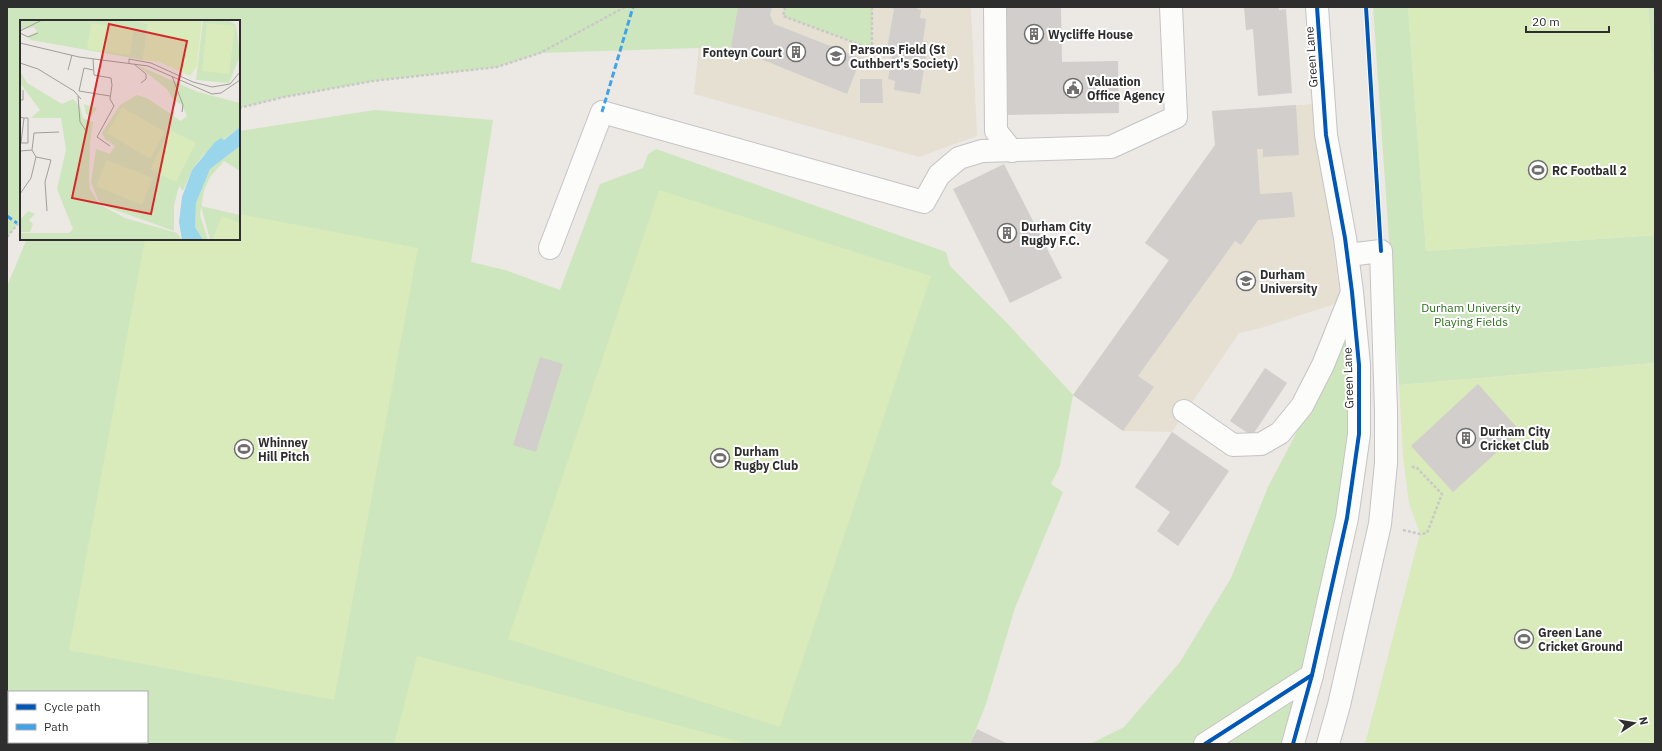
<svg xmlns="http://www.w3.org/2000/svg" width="1662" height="751" viewBox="0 0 1662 751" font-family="'IBM Plex Sans',sans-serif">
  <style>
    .education { fill: #e6e0d3 }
    .green { fill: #cee6be; fill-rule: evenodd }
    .pitch { fill: #d9eabb }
    .building { fill: #d1cecb }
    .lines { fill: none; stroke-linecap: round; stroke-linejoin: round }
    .minor-casing { stroke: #c5c4c5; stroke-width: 24 }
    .path { stroke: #c9c9c8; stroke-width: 2.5; stroke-dasharray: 3 2; stroke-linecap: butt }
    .minor { stroke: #fcfcfb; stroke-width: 22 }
    .quiet { stroke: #3ea3eb; stroke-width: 3; stroke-dasharray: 6 3; stroke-linecap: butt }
    .cycleway-casing { stroke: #fff; stroke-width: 6 }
    .cycleway { stroke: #0057b8; stroke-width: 4 }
    .labels { text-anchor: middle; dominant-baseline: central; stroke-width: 4; stroke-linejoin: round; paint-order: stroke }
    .poi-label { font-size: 12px; font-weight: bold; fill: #2e2e2e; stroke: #fff; text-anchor: start }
    .street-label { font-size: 12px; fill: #2e2e2e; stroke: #fff }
    .park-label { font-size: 12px; fill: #2c6e1b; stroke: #fff }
    .inset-road { fill: none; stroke: #a09e9b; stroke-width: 1 }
    .view { fill: #d62828; fill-opacity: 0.15; stroke: #d62828; stroke-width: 2 }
    .inset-edge { fill: none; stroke: #2e2e2e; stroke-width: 2 }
  </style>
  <rect width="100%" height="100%" fill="#ece8e4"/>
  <g class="education">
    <polygon points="703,7 971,7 977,136 919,157 694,94"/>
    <polygon points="1315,104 1341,302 1261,328 1239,333 1172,432 1123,431 1073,395 1169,261 1145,243 1215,145 1212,111"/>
  </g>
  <g class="green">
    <polygon points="7,7 738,7 731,47 540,53 497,67 373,81 284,97 239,108 239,21 21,21 21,220 7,237"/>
    <polygon points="785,7 872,7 872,49 783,16"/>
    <polygon points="1373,7 1408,7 1426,251 1655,235 1655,363 1399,385"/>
    <polygon points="1648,7 1655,7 1655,105"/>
    <path d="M375,110l118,10 -22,142 34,8 55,20 40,-106 43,-16 5,-14 8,-5 290,103 4,14 56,56 67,73 -13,71 -9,18 12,8 -48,116 -29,96 -16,40h-963v-458l19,-45 3,-2h210v-108zM9,692h138v50h-138z"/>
    <polygon points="1348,334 1351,377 1349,438 1341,528 1283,744 1090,744 1124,727 1180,662 1231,578 1268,487"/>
  </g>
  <g class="pitch">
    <polygon points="1408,7 1648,7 1655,105 1655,235 1426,251"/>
    <polygon points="659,190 931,276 780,727 508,639"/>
    <polygon points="239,214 418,248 334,700 69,650 145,239 239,239"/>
    <polygon points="1655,363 1655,744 1365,744 1420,534 1409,503 1403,456 1399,385"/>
    <polygon points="417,656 748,744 394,744"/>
  </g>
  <g class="building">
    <polygon points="738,7 772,7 770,15 774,24 861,58 847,94 731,47"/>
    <polygon points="889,7 918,7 917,9 921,10 920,18 926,19 923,41 928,42 920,94 894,90 895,81 888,79 892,56 886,55 894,9"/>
    <polygon points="1006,7 1061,7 1062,62 1118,61 1119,113 1008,115"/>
    <polygon points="1244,7 1279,7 1279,10 1286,9 1292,93 1258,96 1253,29 1246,30"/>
    <polygon points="860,79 882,79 883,103 860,103"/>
    <polygon points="1296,105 1299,155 1263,157 1263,149 1257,149 1260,194 1292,192 1295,217 1258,220 1241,245 1235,241 1138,376 1154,387 1123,431 1073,395 1169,260 1145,243 1215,145 1212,111"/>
    <polygon points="1004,164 1062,278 1010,303 953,189"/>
    <polygon points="540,357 563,364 536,452 513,445"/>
    <polygon points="1265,368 1287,383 1252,436 1230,421"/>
    <polygon points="1478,384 1520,431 1453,492 1411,446"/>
    <polygon points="1172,432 1229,471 1178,546 1157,531 1170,512 1135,487"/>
    <polygon points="977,729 1008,744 970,744"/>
  </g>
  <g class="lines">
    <defs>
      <g id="minor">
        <polyline points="995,7 996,131 1012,151"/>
        <polyline points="550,248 602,112 924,202 939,175 959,158 982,151 1111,147 1176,117 1171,7"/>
        <polyline points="1184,411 1233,445 1261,444 1280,433 1302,406 1323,365 1351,295"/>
        <polyline points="1205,744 1312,675"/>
        <polyline points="1293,744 1312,675 1347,518 1359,434 1359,365 1352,292 1345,238 1326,135 1317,7"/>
        <polyline points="1328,744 1339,705 1380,524 1386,463 1386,411 1381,251 1348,255"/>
      </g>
    </defs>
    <use href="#minor" class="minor-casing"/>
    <g class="path">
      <polyline points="785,7 783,16 872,49"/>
      <polyline points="872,7 872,69"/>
      <polyline points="239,108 284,97 373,81 497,67 540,53 625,7"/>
      <polyline points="7,237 21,220"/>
      <polyline points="1403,530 1420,534 1427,533 1442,494 1416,467 1410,467"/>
    </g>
    <use href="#minor" class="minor"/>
    <g class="quiet">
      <polyline points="602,112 633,7"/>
      <polyline points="7,216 17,223"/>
    </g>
    <defs>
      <g id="cycleway">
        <polyline points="1366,7 1381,251"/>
        <polyline points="1205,744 1312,675"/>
        <polyline points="1293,744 1312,675 1347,518 1359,434 1359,365 1352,292 1345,238 1326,135 1317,7"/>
      </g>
    </defs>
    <use href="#cycleway" class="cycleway-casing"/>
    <use href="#cycleway" class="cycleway"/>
  </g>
  <defs>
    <symbol id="building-ring" viewBox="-11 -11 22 22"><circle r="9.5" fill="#fff" stroke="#706f6e" stroke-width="1.5"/><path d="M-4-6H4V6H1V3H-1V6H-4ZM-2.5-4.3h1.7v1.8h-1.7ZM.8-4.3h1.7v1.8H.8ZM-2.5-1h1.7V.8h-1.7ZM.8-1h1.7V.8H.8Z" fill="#706f6e"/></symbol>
    <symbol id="university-ring" viewBox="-11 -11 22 22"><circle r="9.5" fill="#fff" stroke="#706f6e" stroke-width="1.5"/><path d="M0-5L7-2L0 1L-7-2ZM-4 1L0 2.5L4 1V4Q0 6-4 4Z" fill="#706f6e"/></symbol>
    <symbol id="civic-ring" viewBox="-11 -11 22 22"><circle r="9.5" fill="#fff" stroke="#706f6e" stroke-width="1.5"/><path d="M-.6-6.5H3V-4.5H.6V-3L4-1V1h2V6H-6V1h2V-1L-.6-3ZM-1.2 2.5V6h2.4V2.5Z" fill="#706f6e"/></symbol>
    <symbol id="stadium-ring" viewBox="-11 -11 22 22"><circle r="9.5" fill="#fff" stroke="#706f6e" stroke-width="1.5"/><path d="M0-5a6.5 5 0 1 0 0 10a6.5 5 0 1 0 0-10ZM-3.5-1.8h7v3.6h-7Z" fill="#706f6e"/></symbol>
  </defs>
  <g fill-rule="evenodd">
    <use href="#building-ring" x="1023" y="23" width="22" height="22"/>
    <use href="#building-ring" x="785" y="41" width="22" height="22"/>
    <use href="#university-ring" x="825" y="45" width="22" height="22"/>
    <use href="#civic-ring" x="1062" y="77" width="22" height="22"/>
    <use href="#stadium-ring" x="1527" y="159" width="22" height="22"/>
    <use href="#building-ring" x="996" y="222" width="22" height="22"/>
    <use href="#university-ring" x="1235" y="270" width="22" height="22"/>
    <use href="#building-ring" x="1455" y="427" width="22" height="22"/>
    <use href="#stadium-ring" x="233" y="438" width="22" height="22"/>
    <use href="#stadium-ring" x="709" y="447" width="22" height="22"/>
    <use href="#stadium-ring" x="1513" y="628" width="22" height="22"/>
  </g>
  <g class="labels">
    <g class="poi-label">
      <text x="1048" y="34">Wycliffe House</text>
      <text x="850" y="49">Parsons Field (St<tspan x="850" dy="14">Cuthbert's Society)</tspan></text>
      <text x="782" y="52" text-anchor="end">Fonteyn Court</text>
      <text x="1087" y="81">Valuation<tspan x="1087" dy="14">Office Agency</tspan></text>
      <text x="1552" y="170">RC Football 2</text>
      <text x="1021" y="226">Durham City<tspan x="1021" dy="14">Rugby F.C.</tspan></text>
      <text x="1260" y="274">Durham<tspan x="1260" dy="14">University</tspan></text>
      <text x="1480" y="431">Durham City<tspan x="1480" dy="14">Cricket Club</tspan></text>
      <text x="258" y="442">Whinney<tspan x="258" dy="14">Hill Pitch</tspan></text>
      <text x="734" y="451">Durham<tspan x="734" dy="14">Rugby Club</tspan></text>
      <text x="1538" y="632">Green Lane<tspan x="1538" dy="14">Cricket Ground</tspan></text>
    </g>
    <g class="street-label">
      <text transform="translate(1311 57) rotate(-94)">Green Lane</text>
      <text transform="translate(1348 378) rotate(-92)">Green Lane</text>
    </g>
    <g class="park-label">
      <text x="1471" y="307">Durham University<tspan x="1471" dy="14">Playing Fields</tspan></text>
    </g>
  </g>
  <g transform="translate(20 20)">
    <rect width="220" height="220" fill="#ece8e4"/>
    <path d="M0,0h109l19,4 -5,36 -112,-20 -4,-4 10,-4 -3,-5 -14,3zM183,0h25l8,5 4,31 -11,27 -33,-3zM117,45l61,27 42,11v24l-37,28 -11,15 -9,21 -4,-5 -5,20v25l-67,-24 -9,-7 -7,-18 5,-33 14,5 5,-8 -10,-7 -3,-6 18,-28 17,-10 10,3 34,23 6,-5 -6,-12 -7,-3 -7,-12zM0,51l7,12 35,21 11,-5 7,7 3,12 10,4 -3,21 -1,37 1,9 9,15 26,14 52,15 5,7h-162v-7h49l4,-4 -16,-40 9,-39 -5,-32h-30l9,-8 -20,-27zM64,84l13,4 -6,8 -5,-2zM220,126v25l-16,-10 -14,16 -6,13 -4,25 8,25h-5l-8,-13v-6l1,-18 7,-18 7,-16zM181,186l39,9v25h-30zM8,191l7,3 -6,6 4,4 -3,8h-10v-12z" fill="#cee6be"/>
    <path d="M109,0h73l-5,46 -4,6 -3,4 -31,-14 -16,-2 5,-36zM71,3l43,6 -4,26 -43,-6zM187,3l28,3 -6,48 -27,-3zM102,87l43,25 -15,27 -43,-26zM150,110l26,13 -20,39 -26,-13zM87,140l46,18 -11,27 -46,-19zM202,196l18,7v17h-28z" fill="#d9eabb"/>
    <path d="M220,107v19l-30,23 -14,34 -1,24 8,13h-21l-3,-18 3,-25 10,-27 23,-28 6,-4 3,2z" fill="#99d6ec"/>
    <path class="inset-road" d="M0,11l22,-11M0,13l8,4 10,-4M0,23l59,14 69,9 64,28 9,-1 19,-13M73,39l1,16 17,3 1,7 -2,14 4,7 -17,31 13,9M0,43l18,6 36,22 7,8M109,43v-4l22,4 42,19 19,5 18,-3 10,-12M114,44l12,10v5l-5,4M48,50l4,-15M73,50l-9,-2 -5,23 31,5M152,56l11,29 -1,7M58,76l2,26 7,10M0,80h3v-10M0,97l4,1h4v25h-7l3,-25M12,130l2,-17 25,-1M0,131l12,-1 4,7 -5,21 -11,16M16,137l15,3 -6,22 2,29"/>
    <path class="view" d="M89,4l78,17 -36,173 -79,-16z"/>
    <rect width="220" height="220" class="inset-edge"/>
  </g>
  <rect width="1662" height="751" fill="none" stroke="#2e2e2e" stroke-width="16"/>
  <rect x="8" y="691" width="140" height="52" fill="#ffffff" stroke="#ababab"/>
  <rect x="16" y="704" width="20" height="6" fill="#0057b8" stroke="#ababab"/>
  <text x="44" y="711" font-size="12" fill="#2e2e2e">Cycle path</text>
  <rect x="16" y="724" width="20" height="6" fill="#3ea3eb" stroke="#ababab"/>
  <text x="44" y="731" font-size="12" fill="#2e2e2e">Path</text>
  <g transform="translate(1634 723) rotate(78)" stroke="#ffffff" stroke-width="3" paint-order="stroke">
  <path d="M0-3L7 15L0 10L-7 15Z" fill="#2e2e2e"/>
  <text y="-6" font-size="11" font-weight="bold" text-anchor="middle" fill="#2e2e2e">N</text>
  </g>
  <path d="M1526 26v6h83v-6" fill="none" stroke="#2e2e2e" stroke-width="2"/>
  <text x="1532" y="26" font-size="12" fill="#2e2e2e" stroke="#ffffff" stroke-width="3" paint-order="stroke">20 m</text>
</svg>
